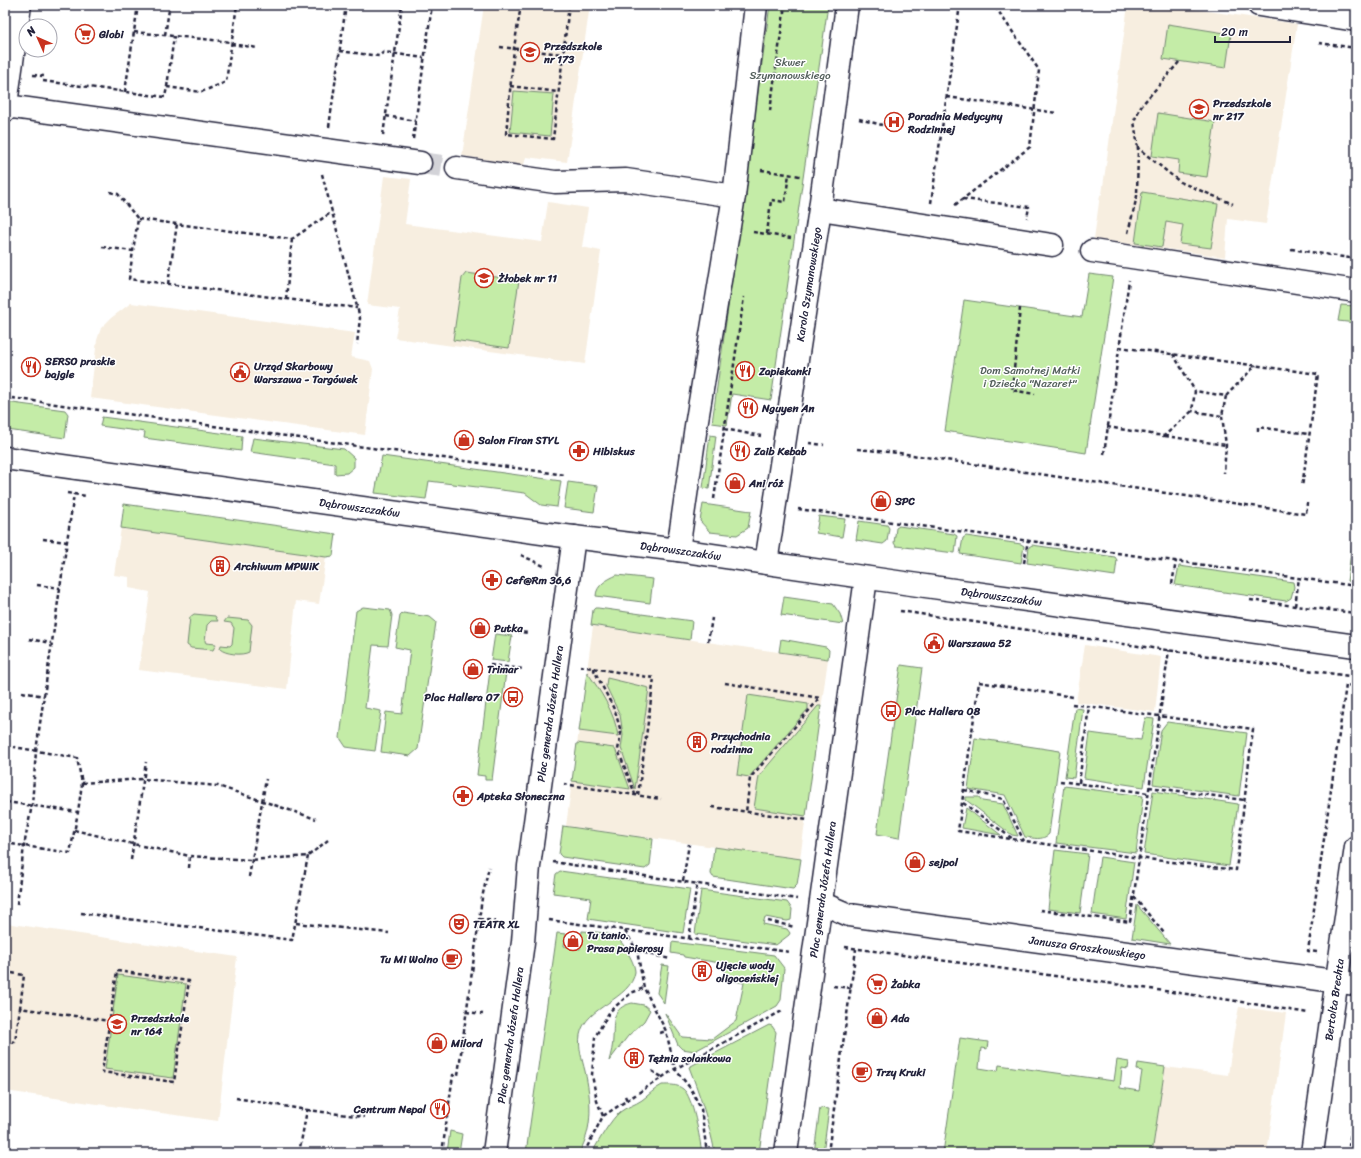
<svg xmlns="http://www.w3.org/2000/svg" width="1361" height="1158" viewBox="0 0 1361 1158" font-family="Sriracha,sans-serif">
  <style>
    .built { fill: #f7eee0 }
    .green { fill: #c4eca7; stroke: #738771 }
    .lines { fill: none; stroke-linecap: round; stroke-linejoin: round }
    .minor-tunnel { stroke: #d3d3d8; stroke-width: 22; stroke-dasharray: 22 11; stroke-linecap: butt }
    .minor-casing { stroke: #22223b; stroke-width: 25 }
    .path { stroke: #22223b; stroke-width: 2.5; stroke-dasharray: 4 3; stroke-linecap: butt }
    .minor { stroke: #fff; stroke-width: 22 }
    .labels { text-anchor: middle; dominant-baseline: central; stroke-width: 3; stroke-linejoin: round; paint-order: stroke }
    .poi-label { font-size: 11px; font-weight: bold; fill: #22223b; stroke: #fff; text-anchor: start }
    .park-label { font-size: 11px; fill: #535f5b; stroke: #fff }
    .street-label { font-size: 11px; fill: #22223b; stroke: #fff }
  </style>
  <rect width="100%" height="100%" fill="#fff"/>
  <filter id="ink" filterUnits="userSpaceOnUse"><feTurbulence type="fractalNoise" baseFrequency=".025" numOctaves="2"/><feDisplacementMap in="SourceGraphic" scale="8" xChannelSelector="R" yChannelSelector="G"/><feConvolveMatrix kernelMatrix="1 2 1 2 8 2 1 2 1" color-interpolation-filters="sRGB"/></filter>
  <g filter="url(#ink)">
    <g class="built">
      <polygon points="484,5 590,5 567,162 526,157 524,165 462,156"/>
      <polygon points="1128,5 1166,5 1297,24 1266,224 1228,219 1225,257 1094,239 1100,195 1102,194"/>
      <polygon points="384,176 411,179 405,224 542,242 548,202 588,208 582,247 601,251 585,364 395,338 400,309 367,305"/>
      <polygon points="131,303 355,333 351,357 370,361 373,369 365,435 90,398 97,340 101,328 111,318"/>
      <polygon points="121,528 326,557 319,604 296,601 287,689 139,670 150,592 129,588 129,577 114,575"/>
      <polygon points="593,626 828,659 800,859 566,826"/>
      <polygon points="1085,645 1161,657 1155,712 1076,702"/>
      <polygon points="5,923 237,957 218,1121 5,1091"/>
      <polygon points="1239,1007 1286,1013 1267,1153 1152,1153 1165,1067 1228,1075 1234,1032"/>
    </g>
    <g class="green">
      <polygon points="770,5 828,5 771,400 732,394 727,425 712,423"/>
      <polygon points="1168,24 1231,34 1226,68 1163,59"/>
      <polygon points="514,91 554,94 550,136 510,132"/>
      <polygon points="1158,113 1215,122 1207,177 1178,173 1179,160 1152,156"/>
      <polygon points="1142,192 1218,204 1211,248 1180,244 1183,225 1166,222 1162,247 1135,243"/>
      <polygon points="466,273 519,280 509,348 453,340 462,278"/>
      <polygon points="1089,274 1113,277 1086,453 945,431 964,300 1082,317"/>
      <polygon points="1341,305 1356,306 1356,323 1338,321"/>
      <polygon points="5,402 65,410 68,414 65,438 7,430 5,427"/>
      <polygon points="102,417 242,436 241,451 144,438 145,432 100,426"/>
      <polygon points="710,435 716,436 709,489 703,488"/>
      <polygon points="253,438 344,449 354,458 354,467 347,473 335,474 335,464 250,452"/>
      <polygon points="382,456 561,481 557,507 541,505 525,493 429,481 426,499 375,493"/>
      <polygon points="568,482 598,486 594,512 564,508"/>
      <polygon points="124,504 336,534 333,556 326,557 121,528"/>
      <polygon points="703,504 751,511 748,528 737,535 710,532 700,521"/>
      <polygon points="819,516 845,519 842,537 816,533"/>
      <polygon points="859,521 887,525 889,528 887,541 883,544 856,540"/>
      <polygon points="1355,525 1356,525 1356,582 1347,581"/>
      <polygon points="899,526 954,534 957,536 955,553 896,546 894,543 896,528"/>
      <polygon points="966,536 1021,544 1024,546 1021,563 960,554 963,538"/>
      <polygon points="1032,545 1115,557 1117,560 1115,576 1027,563 1029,547"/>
      <polygon points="1179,566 1293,582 1294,587 1291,598 1286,601 1175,585"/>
      <path d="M617,575l36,4 -3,24 -54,-7c0,-11 12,-17 21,-21z"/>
      <polygon points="784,597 833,604 840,614 843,624 781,615"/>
      <polygon points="363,607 390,610 392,615 388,646 373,645 365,708 381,711 375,751 346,747 340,738 356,611"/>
      <polygon points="595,608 598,608 692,621 690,640 591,625 593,610"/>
      <polygon points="403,613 430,617 436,622 418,749 410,756 381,752 386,712 402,714 410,650 395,647 400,616"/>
      <polygon points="194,614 215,616 218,621 211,621 207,625 205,641 206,643 216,644 213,650 191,648 187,645 190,617"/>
      <path d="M227,618l21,2 4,5 -3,27c-7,4 -24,2 -29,-3l1,-4 9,1 2,-2 2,-16 -3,-5 -7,-1z"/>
      <polygon points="495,634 512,636 508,662 491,660"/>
      <polygon points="781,639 826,647 829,650 828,659 779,652"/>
      <polygon points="901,665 922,668 899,838 877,834"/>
      <polygon points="490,670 506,672 492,780 485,780 485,776 477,775"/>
      <path d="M587,672c13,18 28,41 31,64l-39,-5z"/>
      <polygon points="607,678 649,688 635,789 621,748 623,735 620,715 606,686"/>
      <polygon points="748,695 808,704 808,709 749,777 737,775"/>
      <polygon points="818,706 821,706 806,816 754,808 759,776"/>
      <polygon points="1075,708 1083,709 1074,778 1065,777"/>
      <polygon points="1145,718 1154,719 1144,787 1084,778 1090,733 1141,740"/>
      <polygon points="1167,722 1247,733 1239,796 1153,784 1161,730"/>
      <path d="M975,738l85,13 -11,83c-7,7 -15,4 -24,3l-20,-42 -37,-6z"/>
      <polygon points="577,743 614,748 616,751 630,789 572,781"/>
      <polygon points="1064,786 1143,796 1136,853 1056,843"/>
      <polygon points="1153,791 1238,804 1229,866 1144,854"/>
      <polygon points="966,797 979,797 982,801 1003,804 1018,836 1012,835 966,800"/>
      <polygon points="966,808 1001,835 962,828"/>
      <polygon points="563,826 653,839 650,865 645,869 562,857 559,854"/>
      <polygon points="714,847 801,859 797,885 793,889 713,877 711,874"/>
      <polygon points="1055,850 1088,854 1080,913 1048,909"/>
      <polygon points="1100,857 1134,862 1126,919 1092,914"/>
      <polygon points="560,871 690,889 683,933 588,919 591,898 553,893 556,874"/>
      <polygon points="701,890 787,902 792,909 791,920 787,921 765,917 763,924 787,929 790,933 789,935 776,945 695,934"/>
      <polygon points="1137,905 1170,944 1132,938"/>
      <path d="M582,931c24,2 36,0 47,24 3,5 6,12 6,17 -4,28 -50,34 -55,63 -2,12 2,24 5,36 6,28 9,56 -6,82h-53l31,-220 9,1 -2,12 16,3z"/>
      <polygon points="672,942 774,955 784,968 781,1000 777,1006 695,1051 682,1049 678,1045 665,1013 682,1037 712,1039 736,1021 744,983 725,979 726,964 684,957 683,955 671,953"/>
      <polygon points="662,965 669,966 664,1003 657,993"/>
      <polygon points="118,975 186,984 173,1078 105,1069"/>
      <path d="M632,1003l12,2 6,5 -6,11 -16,15 -19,25c2,-8 4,-15 4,-23 1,-16 -2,-30 19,-35z"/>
      <path d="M769,1025l3,1 4,6 -17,121h-44c-6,-30 -15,-58 -26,-86z"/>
      <polygon points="960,1038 988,1042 987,1049 981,1048 979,1068 998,1071 999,1065 1114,1081 1117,1060 1129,1062 1128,1069 1122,1068 1120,1088 1139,1091 1142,1071 1137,1070 1138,1063 1165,1067 1152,1153 943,1153"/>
      <path d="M662,1085c7,0 15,-1 21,4 10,7 17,51 19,64h-110c6,-11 19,-34 28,-41 6,-5 15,-7 22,-12 7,-5 12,-11 20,-15z"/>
      <polygon points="820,1108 829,1109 823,1153 814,1153"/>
      <polygon points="450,1131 462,1134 459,1153 447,1153"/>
    </g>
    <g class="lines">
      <polyline class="minor-tunnel" points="420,163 457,168"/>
      <defs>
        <g id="minor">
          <polyline points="1259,5 1356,20"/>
          <polyline points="6,106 420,163"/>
          <polyline points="5,111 20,5"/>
          <polyline points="457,168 555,182 626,180 734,196"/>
          <polyline points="820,209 1052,245"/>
          <polyline points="1092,251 1356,291"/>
          <path id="s1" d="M5,458l544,76 129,16 226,33 452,63"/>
          <polyline points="678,550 696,426 734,196 756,5"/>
          <path id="s2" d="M766,563l54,-354 27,-204"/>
          <path id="s3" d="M821,903l28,12 507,69"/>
          <path id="s4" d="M494,1153l29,-211 6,-76 45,-329"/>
          <path id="s5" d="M786,1153l80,-575"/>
          <path id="s6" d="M1312,1153l44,-306"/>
        </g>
      </defs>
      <use href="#minor" class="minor-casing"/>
      <g class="path">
        <polyline points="521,5 514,48 506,134 553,139 569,5"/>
        <polyline points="134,32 232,42"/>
        <polyline points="165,35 169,10 168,5"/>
        <polyline points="1319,43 1356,48"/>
        <polyline points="231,44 258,48"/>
        <polyline points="500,47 562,54"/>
        <polyline points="340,51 379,56 384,52 424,58"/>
        <polyline points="33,75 44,76"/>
        <polyline points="43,81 165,97 167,87 201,92 226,82 237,5"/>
        <polyline points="510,86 558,92"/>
        <polyline points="167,87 174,36"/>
        <polyline points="125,92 138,5"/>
        <polyline points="947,97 1057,113"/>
        <polyline points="770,111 785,5"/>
        <polyline points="386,116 416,121"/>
        <polyline points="859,119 882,125"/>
        <polyline points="329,127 346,5"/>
        <polyline points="383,135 402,5"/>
        <polyline points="413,139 432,5"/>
        <polyline points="1138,148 1134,121 1141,106 1180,61"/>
        <polyline points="761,170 800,176"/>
        <polyline points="322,174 360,318 357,344"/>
        <polyline points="110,192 118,194 138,219 133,251"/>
        <polyline points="963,199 1029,207 1027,218"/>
        <polyline points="931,203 960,5"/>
        <polyline points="955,205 1030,147 1039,70 994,5"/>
        <polyline points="138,219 292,239 332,212"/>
        <polyline points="753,232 791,238"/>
        <polyline points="1128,233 1137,196 1138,148 1180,182 1233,204"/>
        <polyline points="767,234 771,200 785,202 789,174"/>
        <polyline points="102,247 133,251 129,279 357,308"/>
        <polyline points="1291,249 1356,259"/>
        <polyline points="1354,259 1356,247"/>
        <polyline points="168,284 177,224"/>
        <polyline points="286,299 292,239"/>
        <polyline points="1020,308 1012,390 1035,394"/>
        <polyline points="1119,347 1318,374 1302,487"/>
        <polyline points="1173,354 1195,391"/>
        <polyline points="1226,396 1256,365"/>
        <polyline points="5,397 566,475"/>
        <polyline points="1222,416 1226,445 1224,473"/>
        <polyline points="1107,427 1164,436 1192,411 1195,391 1226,396 1222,416 1192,411"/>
        <polyline points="724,429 761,436"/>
        <polyline points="1258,431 1258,427 1309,434"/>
        <polyline points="1165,436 1226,445"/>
        <polyline points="809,443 824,445"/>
        <polyline points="857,449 899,453 1306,514 1307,503"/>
        <polyline points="1104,454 1129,280"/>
        <polyline points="67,493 86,496"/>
        <polyline points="714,499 744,297"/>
        <polyline points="798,509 1356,586"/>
        <polyline points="43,539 67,542"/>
        <polyline points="521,555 544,566"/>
        <polyline points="1024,563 1028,540"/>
        <polyline points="1172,584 1176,561"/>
        <polyline points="37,585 60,588"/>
        <polyline points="1250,600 1295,606 1356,613"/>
        <polyline points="1295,606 1299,578"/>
        <polyline points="900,611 1082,638 1356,677"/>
        <polyline points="495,629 528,633"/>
        <polyline points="29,639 51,643"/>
        <polyline points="708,642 712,618"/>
        <polyline points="490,665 523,669"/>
        <polyline points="580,666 654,678 638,795"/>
        <polyline points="593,668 615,711 621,732 618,750 635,794"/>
        <polyline points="725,683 820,698 750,778 746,812"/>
        <polyline points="1354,686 1356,674"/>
        <polyline points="22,692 44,696"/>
        <polyline points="1072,704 1253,729 1236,870 1139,858 958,831 979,682 1073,697"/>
        <polyline points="1060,781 1148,793"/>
        <polyline points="82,783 143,779 218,786 316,819"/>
        <polyline points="1079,783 1089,706"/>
        <polyline points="564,784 661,799"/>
        <polyline points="1149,787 1244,800"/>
        <polyline points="964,790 1003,799 1024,841"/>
        <polyline points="6,802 78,812"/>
        <polyline points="963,803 1013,839"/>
        <polyline points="712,807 808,820"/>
        <polyline points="74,830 133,844 190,856 251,860 308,856 328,840"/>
        <polyline points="5,843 70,853 78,812 82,783 77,758 14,747"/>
        <polyline points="131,860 146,762"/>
        <polyline points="553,862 797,899"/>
        <polyline points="189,868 190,856"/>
        <polyline points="249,877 266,779"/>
        <polyline points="683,881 689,844"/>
        <polyline points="1134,897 1164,933"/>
        <polyline points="17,904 24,846 32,805 36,751 44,696 74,494"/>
        <polyline points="1040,910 1130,922 1169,650"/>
        <polyline points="81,913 292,940 308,856"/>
        <polyline points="479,919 495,921"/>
        <polyline points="549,920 790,952"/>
        <polyline points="768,921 795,927"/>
        <polyline points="296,923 389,933"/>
        <polyline points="625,931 637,951 644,988 666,1031 675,1069 691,1089 701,1109 707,1153"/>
        <polyline points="5,937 7,937 5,950"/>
        <polyline points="689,939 697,883"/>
        <polyline points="845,947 1230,1000 1308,1013"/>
        <polyline points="637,951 670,959"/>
        <polyline points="1317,952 1308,951 1346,685 1356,686"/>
        <polygon points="117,971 189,981 174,1082 102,1072"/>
        <polyline points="5,972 24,975 20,1008"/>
        <polyline points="833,986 851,988"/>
        <polyline points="466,1012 483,1014"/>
        <polyline points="660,1033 666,1031"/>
        <polyline points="5,1040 15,1042 20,1008 109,1021"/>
        <polyline points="652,1071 662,1077"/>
        <polyline points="625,1096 627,1100"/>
        <polyline points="236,1098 307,1110 299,1153"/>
        <polyline points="307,1110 364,1117"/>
        <polyline points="603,1116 597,1101 592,1075 595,1037 610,1011 631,993 644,988"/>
        <polyline points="442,1153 453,1075 458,1075 482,898 489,867"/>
        <polyline points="584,1153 603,1116 675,1069 782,1011"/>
        <polyline points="828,1153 856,949"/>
        <polyline points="1348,1153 1356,1096"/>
      </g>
      <use href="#minor" class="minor"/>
    </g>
  </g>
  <defs>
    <symbol id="supermarket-ring" viewBox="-11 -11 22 22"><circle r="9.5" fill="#fff" stroke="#c8321e" stroke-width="1.5"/><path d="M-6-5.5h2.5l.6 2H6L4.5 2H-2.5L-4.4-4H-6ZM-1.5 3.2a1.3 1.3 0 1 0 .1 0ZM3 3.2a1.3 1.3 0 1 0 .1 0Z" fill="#c8321e"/></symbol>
    <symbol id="school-ring" viewBox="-11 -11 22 22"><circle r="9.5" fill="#fff" stroke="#c8321e" stroke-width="1.5"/><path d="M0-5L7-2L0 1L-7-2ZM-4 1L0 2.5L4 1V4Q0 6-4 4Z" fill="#c8321e"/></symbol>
    <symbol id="hospital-ring" viewBox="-11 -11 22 22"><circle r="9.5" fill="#fff" stroke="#c8321e" stroke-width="1.5"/><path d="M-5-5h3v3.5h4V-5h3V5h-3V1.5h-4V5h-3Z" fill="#c8321e"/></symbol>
    <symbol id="restaurant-ring" viewBox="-11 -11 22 22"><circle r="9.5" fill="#fff" stroke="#c8321e" stroke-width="1.5"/><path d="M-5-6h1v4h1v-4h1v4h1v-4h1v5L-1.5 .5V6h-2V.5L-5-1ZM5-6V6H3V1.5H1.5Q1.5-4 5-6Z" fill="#c8321e"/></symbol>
    <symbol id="civic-ring" viewBox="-11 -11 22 22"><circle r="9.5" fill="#fff" stroke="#c8321e" stroke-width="1.5"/><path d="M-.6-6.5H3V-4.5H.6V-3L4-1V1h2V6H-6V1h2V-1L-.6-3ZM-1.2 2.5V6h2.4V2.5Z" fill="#c8321e"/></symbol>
    <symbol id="shop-ring" viewBox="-11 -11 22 22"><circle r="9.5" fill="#fff" stroke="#c8321e" stroke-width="1.5"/><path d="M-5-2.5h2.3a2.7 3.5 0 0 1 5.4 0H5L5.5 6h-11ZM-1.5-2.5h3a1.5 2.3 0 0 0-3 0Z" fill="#c8321e"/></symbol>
    <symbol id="pharmacy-ring" viewBox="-11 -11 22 22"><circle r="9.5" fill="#fff" stroke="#c8321e" stroke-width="1.5"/><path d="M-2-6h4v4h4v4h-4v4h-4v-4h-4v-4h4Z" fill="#c8321e"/></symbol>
    <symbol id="building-ring" viewBox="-11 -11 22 22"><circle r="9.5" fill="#fff" stroke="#c8321e" stroke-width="1.5"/><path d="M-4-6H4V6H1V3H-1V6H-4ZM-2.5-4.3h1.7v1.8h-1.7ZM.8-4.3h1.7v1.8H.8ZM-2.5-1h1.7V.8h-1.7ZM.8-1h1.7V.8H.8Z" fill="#c8321e"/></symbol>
    <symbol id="bus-ring" viewBox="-11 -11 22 22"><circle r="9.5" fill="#fff" stroke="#c8321e" stroke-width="1.5"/><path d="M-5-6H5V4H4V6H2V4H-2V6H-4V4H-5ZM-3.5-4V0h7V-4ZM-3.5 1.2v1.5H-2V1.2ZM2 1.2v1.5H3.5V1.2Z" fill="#c8321e"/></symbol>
    <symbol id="theatre-ring" viewBox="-11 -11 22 22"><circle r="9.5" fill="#fff" stroke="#c8321e" stroke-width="1.5"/><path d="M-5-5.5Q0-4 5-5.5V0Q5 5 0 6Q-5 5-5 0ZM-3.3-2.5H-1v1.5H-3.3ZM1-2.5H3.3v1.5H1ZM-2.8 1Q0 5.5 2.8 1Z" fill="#c8321e"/></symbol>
    <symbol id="cafe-ring" viewBox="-11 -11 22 22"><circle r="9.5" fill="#fff" stroke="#c8321e" stroke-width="1.5"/><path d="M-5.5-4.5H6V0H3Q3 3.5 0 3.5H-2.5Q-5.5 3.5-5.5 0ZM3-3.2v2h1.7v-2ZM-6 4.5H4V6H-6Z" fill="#c8321e"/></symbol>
  </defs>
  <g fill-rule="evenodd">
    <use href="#supermarket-ring" x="74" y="23" width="22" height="22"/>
    <use href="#school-ring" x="519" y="41" width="22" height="22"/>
    <use href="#school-ring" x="1188" y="98" width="22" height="22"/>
    <use href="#hospital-ring" x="883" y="111" width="22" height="22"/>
    <use href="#school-ring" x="473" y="267" width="22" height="22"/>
    <use href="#restaurant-ring" x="20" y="356" width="22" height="22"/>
    <use href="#restaurant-ring" x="734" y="360" width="22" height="22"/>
    <use href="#civic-ring" x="229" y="361" width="22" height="22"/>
    <use href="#restaurant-ring" x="737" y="397" width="22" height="22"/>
    <use href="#shop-ring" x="453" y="429" width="22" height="22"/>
    <use href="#pharmacy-ring" x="568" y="440" width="22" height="22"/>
    <use href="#restaurant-ring" x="729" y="440" width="22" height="22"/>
    <use href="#shop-ring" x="724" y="472" width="22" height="22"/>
    <use href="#shop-ring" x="870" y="490" width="22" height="22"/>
    <use href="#building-ring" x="209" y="555" width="22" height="22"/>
    <use href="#pharmacy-ring" x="481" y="569" width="22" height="22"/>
    <use href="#shop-ring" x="469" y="617" width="22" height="22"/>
    <use href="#civic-ring" x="923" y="632" width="22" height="22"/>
    <use href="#shop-ring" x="462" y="658" width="22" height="22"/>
    <use href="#bus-ring" x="502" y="686" width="22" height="22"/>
    <use href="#bus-ring" x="880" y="700" width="22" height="22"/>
    <use href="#building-ring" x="686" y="731" width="22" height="22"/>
    <use href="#pharmacy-ring" x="452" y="785" width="22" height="22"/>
    <use href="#shop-ring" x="904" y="851" width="22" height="22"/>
    <use href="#theatre-ring" x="448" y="913" width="22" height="22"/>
    <use href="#shop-ring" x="562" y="930" width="22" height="22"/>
    <use href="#cafe-ring" x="441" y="948" width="22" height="22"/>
    <use href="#building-ring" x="691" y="960" width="22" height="22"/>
    <use href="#supermarket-ring" x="866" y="973" width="22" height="22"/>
    <use href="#shop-ring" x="866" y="1007" width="22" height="22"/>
    <use href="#school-ring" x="106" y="1013" width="22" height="22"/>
    <use href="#shop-ring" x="426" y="1032" width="22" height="22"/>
    <use href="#building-ring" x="623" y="1047" width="22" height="22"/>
    <use href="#cafe-ring" x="851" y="1061" width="22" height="22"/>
    <use href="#restaurant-ring" x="429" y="1098" width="22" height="22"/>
  </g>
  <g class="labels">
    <g class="poi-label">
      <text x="99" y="34">Globi</text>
      <text x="544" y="46">Przedszkole<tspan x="544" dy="13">nr 173</tspan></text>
      <text x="1213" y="103">Przedszkole<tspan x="1213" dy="13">nr 217</tspan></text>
      <text x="908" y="116">Poradnia Medycyny<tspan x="908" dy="13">Rodzinnej</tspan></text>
      <text x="498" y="278">Żłobek nr 11</text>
      <text x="45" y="361">SERSO praskie<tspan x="45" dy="13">bajgle</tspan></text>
      <text x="254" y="366">Urząd Skarbowy<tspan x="254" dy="13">Warszawa - Targówek</tspan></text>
      <text x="759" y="371">Zapiekanki</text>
      <text x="762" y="408">Nguyen An</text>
      <text x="478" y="440">Salon Firan STYL</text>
      <text x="593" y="451">Hibiskus</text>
      <text x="754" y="451">Zaib Kebab</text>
      <text x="749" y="483">Ani róż</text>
      <text x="895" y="501">SPC</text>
      <text x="234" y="566">Archiwum MPWiK</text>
      <text x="506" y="580">Cef@Rm 36,6</text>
      <text x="494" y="628">Putka</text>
      <text x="948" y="643">Warszawa 52</text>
      <text x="487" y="669">Trimar</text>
      <text x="499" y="697" text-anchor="end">Plac Hallera 07</text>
      <text x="905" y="711">Plac Hallera 08</text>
      <text x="711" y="736">Przychodnia<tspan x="711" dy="13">rodzinna</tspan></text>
      <text x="477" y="796">Apteka Słoneczna</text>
      <text x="929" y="862">sejpol</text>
      <text x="473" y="924">TEATR XL</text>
      <text x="587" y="935">Tu tanio.<tspan x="587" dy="13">Prasa papierosy</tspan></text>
      <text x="438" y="959" text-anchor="end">Tu Mi Wolno</text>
      <text x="716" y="965">Ujęcie wody<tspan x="716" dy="13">oligoceńskiej</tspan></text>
      <text x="891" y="984">Żabka</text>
      <text x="131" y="1018">Przedszkole<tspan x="131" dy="13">nr 164</tspan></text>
      <text x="891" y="1018">Ada</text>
      <text x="451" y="1043">Milord</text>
      <text x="648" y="1058">Tężnia solankowa</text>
      <text x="876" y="1072">Trzy Kruki</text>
      <text x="426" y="1109" text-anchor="end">Centrum Nepal</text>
    </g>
    <g class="park-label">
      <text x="790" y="62">Skwer<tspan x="790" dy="13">Szymanowskiego</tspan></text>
      <text x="1030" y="370">Dom Samotnej Matki<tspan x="1030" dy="13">i Dziecka "Nazaret"</tspan></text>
    </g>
    <g class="street-label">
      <text stroke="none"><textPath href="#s2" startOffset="282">Karola Szymanowskiego</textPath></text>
      <text stroke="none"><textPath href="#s1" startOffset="358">Dąbrowszczaków</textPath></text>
      <text stroke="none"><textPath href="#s1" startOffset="682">Dąbrowszczaków</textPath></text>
      <text stroke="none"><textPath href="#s1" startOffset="1006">Dąbrowszczaków</textPath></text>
      <text stroke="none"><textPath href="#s4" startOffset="443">Plac generała Józefa Hallera</textPath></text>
      <text stroke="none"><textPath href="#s5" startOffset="266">Plac generała Józefa Hallera</textPath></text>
      <text stroke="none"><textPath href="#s3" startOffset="271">Janusza Groszkowskiego</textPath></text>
      <text stroke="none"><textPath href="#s6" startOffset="155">Bertolta Brechta</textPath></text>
      <text stroke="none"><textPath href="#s4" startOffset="119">Plac generała Józefa Hallera</textPath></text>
    </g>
  </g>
  <rect width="1361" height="1158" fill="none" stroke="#fff" stroke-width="20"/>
  <rect x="10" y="10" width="1341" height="1138" fill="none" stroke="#22223b" stroke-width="1.5" filter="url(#ink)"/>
  <g transform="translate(38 38) rotate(315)"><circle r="19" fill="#ffffff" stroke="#a7a7b1"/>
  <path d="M0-3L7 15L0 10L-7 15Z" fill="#c8321e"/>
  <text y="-6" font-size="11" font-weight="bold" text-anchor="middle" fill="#22223b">N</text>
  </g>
  <path d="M1215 36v6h75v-6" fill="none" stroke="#22223b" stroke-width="2"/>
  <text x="1221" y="36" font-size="12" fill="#22223b" stroke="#ffffff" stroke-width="3" paint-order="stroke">20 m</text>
</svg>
